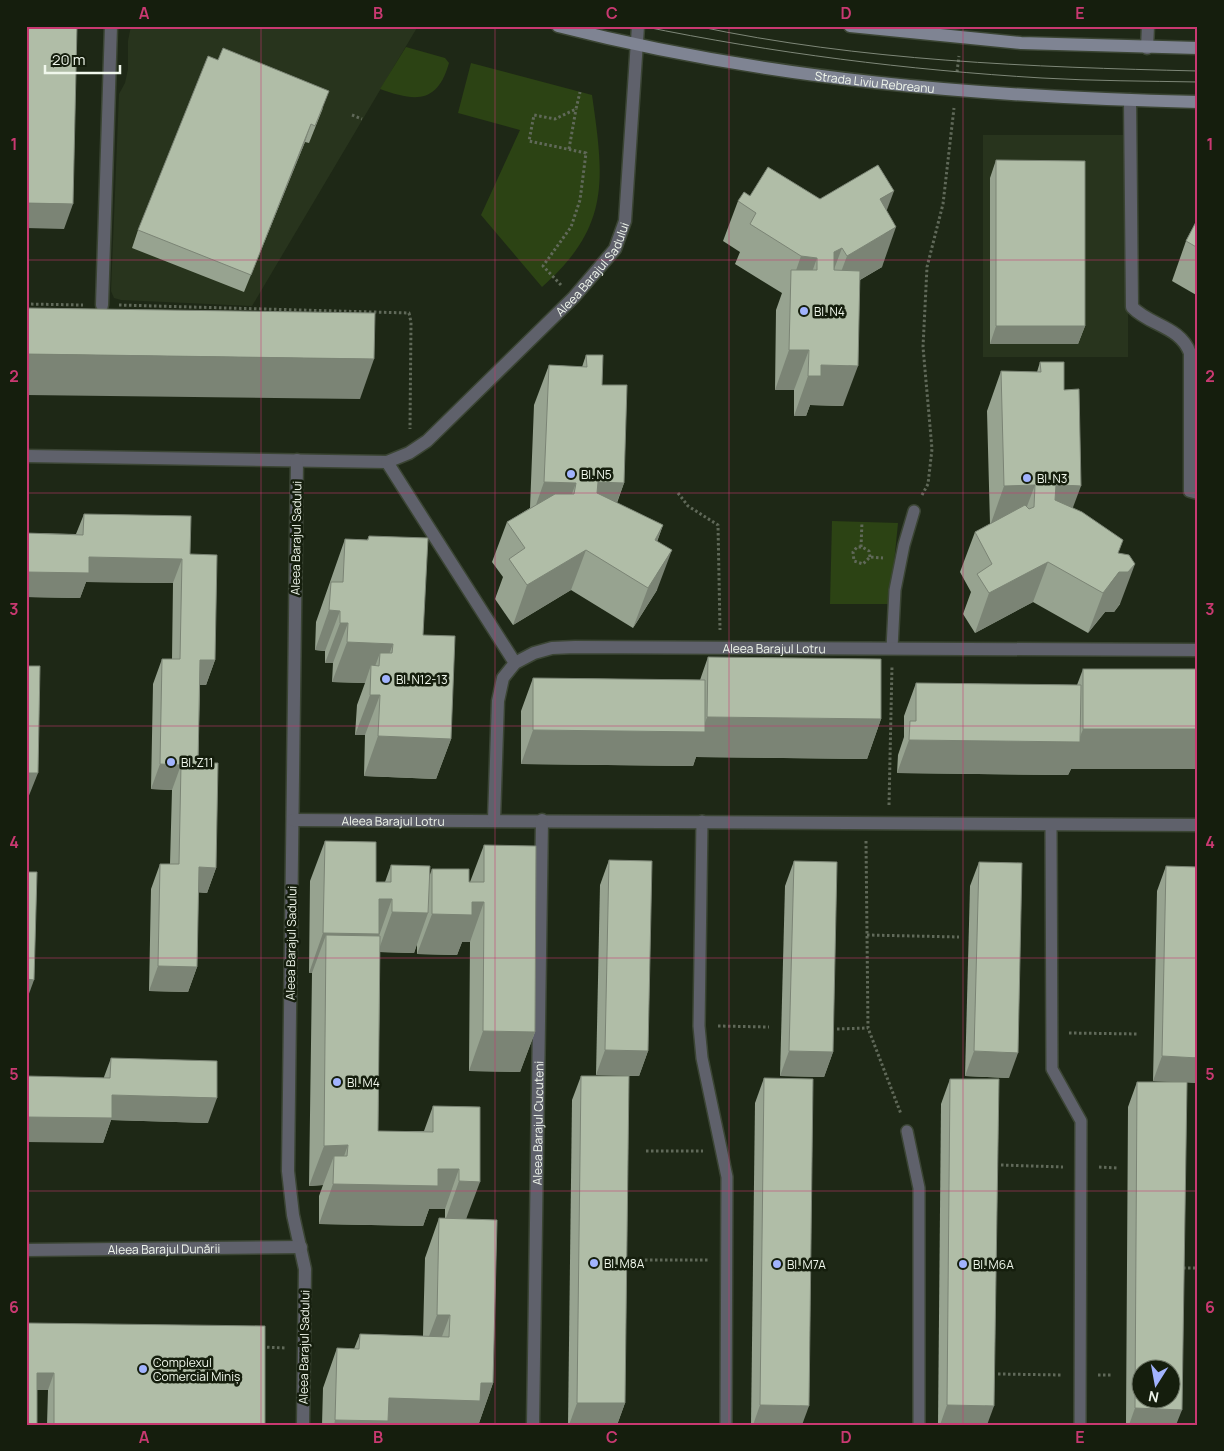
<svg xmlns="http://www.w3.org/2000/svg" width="1224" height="1451" viewBox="0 0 1224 1451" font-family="Manrope,sans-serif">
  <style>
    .built { fill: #28341d }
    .green { fill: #2c4314 }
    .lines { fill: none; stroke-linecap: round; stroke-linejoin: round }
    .lane-casing { stroke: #3b4534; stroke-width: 14 }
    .street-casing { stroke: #3b4534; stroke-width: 15 }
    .secondary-casing { stroke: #3b4534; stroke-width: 15 }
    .path { stroke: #606959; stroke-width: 3; stroke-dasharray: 2.5 2.5; stroke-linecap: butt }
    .lane { stroke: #5f616b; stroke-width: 11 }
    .street { stroke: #5f616b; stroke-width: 12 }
    .secondary { stroke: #7f8493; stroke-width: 12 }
    .tram { stroke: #7e8778; stroke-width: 1 }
    .wall { fill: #97a390 }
    .shaded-wall { fill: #7b8475 }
    .building { fill: #b0bda7; stroke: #7b8475; fill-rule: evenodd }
    .grid { fill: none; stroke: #c93971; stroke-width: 1; stroke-opacity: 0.55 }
    .poi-dot { fill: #a1b3fd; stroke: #151e0d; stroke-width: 2 }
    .labels { text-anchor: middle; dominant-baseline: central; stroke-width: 5; stroke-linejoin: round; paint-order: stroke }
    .street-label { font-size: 12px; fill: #f0f7ec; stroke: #151e0d }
    .poi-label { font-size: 12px; fill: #f0f7ec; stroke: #151e0d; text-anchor: start }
    .neatline { fill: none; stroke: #c93971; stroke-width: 2 }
    .grid-label { font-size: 16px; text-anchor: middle; font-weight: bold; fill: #c93971 }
  </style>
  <rect width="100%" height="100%" fill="#1e2816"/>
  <g class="built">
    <polygon points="131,26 418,26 252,306 121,300 114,298 111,291 119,94 125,83 128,69 128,41"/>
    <rect x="983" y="135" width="145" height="222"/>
  </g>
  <g class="green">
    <path d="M406,47l39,11 4,5c-12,42 -35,38 -69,26z"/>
    <path d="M471,63l121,32c12,84 19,131 -50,192l-61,-72 39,-85 -62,-17z"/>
    <polygon points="832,521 898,523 890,604 830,604"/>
  </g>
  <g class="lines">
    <defs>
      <g id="lane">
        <polyline points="892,648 895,590 904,545 914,511"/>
        <polyline points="702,821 699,1026 702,1058 727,1177 726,1425"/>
        <polyline points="1051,825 1052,1069 1081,1121 1080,1425"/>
        <polyline points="907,1131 919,1188 919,1425"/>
      </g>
      <g id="street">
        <polyline points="1147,48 1148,26"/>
        <path d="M1130,100l2,207c18,19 48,19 58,46v138l8,2"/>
        <polyline points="102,305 111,26"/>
        <path id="s1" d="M26,456l361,6 22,-9 18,-12 147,-144 41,-48 10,-28 13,-195"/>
        <polyline points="297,460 288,1171 293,1215 305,1269 303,1425"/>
        <polyline points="387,462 515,663"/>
        <path id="s2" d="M293,820l905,5"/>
        <path id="s3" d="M494,820l4,-119 5,-23 12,-15 19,-10 18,-5 23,-1 623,3"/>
        <path id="s4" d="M26,1250l275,-3"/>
        <path id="s5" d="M533,1425l9,-605"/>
      </g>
      <g id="secondary">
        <path id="s6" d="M558,26c210,54 424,71 640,76"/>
        <polyline points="850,26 1021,43 1198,48"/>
      </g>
    </defs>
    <use href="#lane" class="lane-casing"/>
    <use href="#street" class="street-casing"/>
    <use href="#secondary" class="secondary-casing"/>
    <g class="path">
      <polyline points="957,72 959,56"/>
      <polyline points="352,115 362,119"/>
      <polyline points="569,149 576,109"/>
      <polyline points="561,285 543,266 571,227 580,200 586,153 529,141 534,115 555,119 576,109 580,92"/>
      <polyline points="26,304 83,305"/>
      <polyline points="119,305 409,313 411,322 410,429"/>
      <polyline points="678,493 688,506 718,525 720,630"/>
      <polyline points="922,495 928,484 932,449 923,347 927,267 943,204 954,108"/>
      <polyline points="861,547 862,522"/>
      <polyline points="870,557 869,551 862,547 857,547 853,552 854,561 863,564 870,557 883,558"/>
      <polyline points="889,805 892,666"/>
      <polyline points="866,841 868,1028 901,1114"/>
      <polyline points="867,935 959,937"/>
      <polyline points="718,1026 769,1027"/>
      <polyline points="837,1029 868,1028"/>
      <polyline points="1069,1033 1139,1034"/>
      <polyline points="646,1151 703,1151"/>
      <polyline points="1001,1165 1063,1167"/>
      <polyline points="1099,1167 1118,1168"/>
      <polyline points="630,1260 709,1260"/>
      <polyline points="1183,1268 1198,1268"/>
      <polyline points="262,1347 286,1348"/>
      <polyline points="998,1374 1062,1375"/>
      <polyline points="1098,1375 1112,1375"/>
    </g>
    <use href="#lane" class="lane"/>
    <use href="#street" class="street"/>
    <use href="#secondary" class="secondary"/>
    <g class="tram">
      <path d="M641,26c132,27 266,44 401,52 52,3 104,3 156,4"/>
      <path d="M696,26c165,35 334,41 502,45"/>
    </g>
  </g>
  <g class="wall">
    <polygon points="323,108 309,143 305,142 244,292 132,248 138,230"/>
    <polygon points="996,160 1085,326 1078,344 990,344 990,178"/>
    <polygon points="750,196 820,199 887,210 882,267 860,280 843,406 810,405 806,416 794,416 794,390 775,390 776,310 782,293 735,264 740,252 723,241 738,201"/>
    <polygon points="1198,218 1198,296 1172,281 1186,241"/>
    <polygon points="586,355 602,385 624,483 617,503 663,525 657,542 657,590 633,628 571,590 513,625 495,599 503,577 492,562 507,522 530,508 534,405 549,365 582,367"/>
    <polygon points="1040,362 1064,390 1073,508 1120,604 1114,612 1105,612 1088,633 1033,602 975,633 963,614 971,592 960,572 975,532 990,524 987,411 1001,371 1037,372"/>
    <polygon points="84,514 190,554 215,660 206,685 200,685 198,763 216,868 207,893 198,892 197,967 188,992 149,991 151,889 160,864 170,864 172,790 151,789 153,684 162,659 172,659 173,583 86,582 80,598 26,597 26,533 76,534"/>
    <polygon points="369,536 423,635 451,739 436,779 364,776 365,735 355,735 357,705 365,683 332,682 333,663 325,663 325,651 315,650 316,622 345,539 367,540"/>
    <polygon points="708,657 881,719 867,759 696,757 693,766 521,764 521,711 533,678 700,680"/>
    <polygon points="1083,669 1198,669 1198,769 1071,769 1068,775 897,773 898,755 904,737 904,716 916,683 1077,685"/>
    <polygon points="325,841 376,882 385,882 391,865 429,877 432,869 470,882 484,845 535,1032 520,1072 469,1071 470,942 462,942 457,955 417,954 417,944 414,953 380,952 378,1131 424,1131 433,1106 480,1107 466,1219 493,1383 479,1423 472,1423 472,1425 322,1425 323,1388 337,1348 354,1349 360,1334 423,1336 425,1258 439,1218 445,1218 445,1209 429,1209 423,1226 319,1224 319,1196 323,1185 309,1186 312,973 309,973 310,881"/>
    <polygon points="609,860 648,1051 639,1076 596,1075 600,885"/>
    <polygon points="794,861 833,1052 824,1077 780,1076 785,886"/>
    <polygon points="979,862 1009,1078 965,1076 970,886"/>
    <polygon points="1166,866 1197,1083 1187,1082 1176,1425 1126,1425 1128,1107 1137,1082 1180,1082 1153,1081 1157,891"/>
    <polygon points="111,1058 208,1123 111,1120 103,1143 104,1077"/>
    <polygon points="581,1076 625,1403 617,1425 568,1425 572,1100"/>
    <polygon points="764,1078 802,1425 751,1425 755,1103"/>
    <polygon points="950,1079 987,1425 938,1425 941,1104"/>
    <polygon points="26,1323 265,1425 47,1425 48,1390 37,1390"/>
  </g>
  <g class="shaded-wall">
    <polygon points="311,124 305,142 244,292 251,275"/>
    <polygon points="894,191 879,231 880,199"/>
    <polygon points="26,203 73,204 64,229 26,228"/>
    <polygon points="896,227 882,267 832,296 847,256"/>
    <polygon points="842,248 827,288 834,252"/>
    <polygon points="801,256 817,258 803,298 791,285"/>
    <polygon points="996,326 1085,326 1078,344 990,344"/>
    <polygon points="789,350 809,350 794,390 775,390"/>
    <polygon points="26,354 374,359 360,399 26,395"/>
    <polygon points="821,365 858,366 843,406 810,405 806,416 794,416 808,376"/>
    <polygon points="544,482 576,483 561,523 530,522"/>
    <polygon points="598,482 624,483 609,523 584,522"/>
    <polygon points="1035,485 1020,525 990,526 1004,486"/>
    <polygon points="1056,485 1081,486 1066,526 1041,525"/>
    <polygon points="663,525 648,565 655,540"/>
    <polygon points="586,550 571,590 513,625 527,585"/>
    <polygon points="672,550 657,590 633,628 648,588"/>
    <polygon points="89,557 182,559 173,583 86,582 80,598 26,597 26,572"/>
    <polygon points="1048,562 1033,602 975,633 989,593"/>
    <polygon points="1135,564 1120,604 1114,612 1105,612 1088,633 1103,593 1119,572"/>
    <polygon points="329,610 340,611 325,651 315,650"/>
    <polygon points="340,623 348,623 333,663 325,663"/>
    <polygon points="347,642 393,644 378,684 380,653 371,677 371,665 365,683 332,682"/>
    <polygon points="200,660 215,660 206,685 191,685"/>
    <polygon points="370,695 380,695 365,735 355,735"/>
    <polygon points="707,717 881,719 867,759 696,757 693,766 521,764 533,730 702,732"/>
    <polygon points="1083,729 1198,729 1198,769 1071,769 1068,775 897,773 909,740 1078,742"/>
    <polygon points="378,736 451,739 436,779 364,776"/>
    <polygon points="160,764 181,765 172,790 151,789"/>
    <polygon points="26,773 38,773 28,798 26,797"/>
    <polygon points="199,867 216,868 207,893 190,892"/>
    <polygon points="379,899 392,899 378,939 326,935 312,973 309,973 323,933"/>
    <polygon points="472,902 484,902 470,942 462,942 457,955 417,954 432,914"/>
    <polygon points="392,912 428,913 414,953 378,952"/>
    <polygon points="158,966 197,967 188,992 149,991"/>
    <polygon points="26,979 34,980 26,1002"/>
    <polygon points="483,1031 535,1032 520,1072 469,1071"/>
    <polygon points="605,1050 648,1051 639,1076 596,1075"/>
    <polygon points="789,1051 833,1052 824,1077 780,1076"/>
    <polygon points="974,1051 1018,1053 1009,1078 965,1076"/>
    <polygon points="1162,1056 1198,1058 1198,1080 1197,1083 1153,1081"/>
    <polygon points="112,1095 217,1098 208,1123 111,1120 103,1143 26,1142 26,1117"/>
    <polygon points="348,1145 334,1184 438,1169 459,1169 445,1209 429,1209 423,1226 319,1224 333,1184 334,1156 323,1185 309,1186 324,1146"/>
    <polygon points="459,1181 480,1182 465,1222 445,1221"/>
    <polygon points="437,1315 450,1315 435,1355 422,1355"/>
    <polygon points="37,1373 54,1373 48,1390 31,1390"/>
    <polygon points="481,1383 493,1383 479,1423 472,1423 472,1425 334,1425 335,1420 389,1398"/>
    <polygon points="577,1403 625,1403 617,1425 569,1425"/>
    <polygon points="760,1405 809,1406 802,1425 753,1425"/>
    <polygon points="947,1405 994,1406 987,1425 940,1425"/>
    <polygon points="1135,1408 1182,1410 1176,1425 1129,1425"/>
  </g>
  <g class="building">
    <polygon points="27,26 77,26 73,204 26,203"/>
    <polygon points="223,48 329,91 315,126 311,124 251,275 138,230 208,56 218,60"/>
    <polygon points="996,160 1085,161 1085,326 996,326"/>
    <polygon points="878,165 894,191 880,199 896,227 847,256 842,248 834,252 834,270 860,271 858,366 821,365 821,376 808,376 809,350 789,350 791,270 817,270 817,258 801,256 750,224 756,213 738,201 744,192 750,196 768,167 820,199"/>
    <polygon points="1198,218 1198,248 1186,241"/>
    <polygon points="26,308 375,313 374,359 26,354"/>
    <polygon points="586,355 603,355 602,385 627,385 624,483 598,482 597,493 663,525 655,540 672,550 648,588 586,550 527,585 509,559 525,548 507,522 555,494 574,494 576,483 544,482 549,365 587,367"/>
    <polygon points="1040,362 1064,362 1064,390 1079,389 1081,486 1056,485 1055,500 1082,512 1123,540 1118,553 1129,555 1135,564 1128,572 1119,572 1103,593 1048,562 989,593 977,574 992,564 975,532 1025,505 1029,509 1034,507 1035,485 1004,486 1001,371 1041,372"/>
    <polygon points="84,514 191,516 190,554 217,555 215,660 200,660 198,763 218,763 216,868 199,867 197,967 158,966 160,864 179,864 181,765 160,764 162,659 180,659 182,559 89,557 89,573 26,572 26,533 83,535"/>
    <polygon points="369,536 428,538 423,635 455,636 451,739 378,736 380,695 370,695 371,665 379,666 380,653 392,653 393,644 347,642 348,623 340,623 340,611 329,610 331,582 343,582 345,539 368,540"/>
    <polygon points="708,657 881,659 881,719 707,717"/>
    <polygon points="26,666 40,666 38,773 26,773"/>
    <rect x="1083" y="669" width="115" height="60"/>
    <polygon points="533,678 705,680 705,732 533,730"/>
    <polygon points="916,683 1081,685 1080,742 909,740 910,721 916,721"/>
    <polygon points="325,841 376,842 376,882 391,882 391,865 430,866 428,913 392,912 392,899 379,899 379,934 323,933"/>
    <polygon points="484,845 536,846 535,1032 483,1031 484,902 472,902 472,915 432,914 432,869 469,869 469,882 484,882"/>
    <polygon points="609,860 652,861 648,1051 605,1050"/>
    <polygon points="794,861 837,862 833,1052 789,1051"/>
    <polygon points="979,862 1022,863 1018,1053 974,1051"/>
    <polygon points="1166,866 1198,867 1198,1058 1162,1056"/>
    <polygon points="26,872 37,872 34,980 26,979"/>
    <polygon points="326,935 380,936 378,1131 433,1132 433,1106 480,1107 480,1182 459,1181 459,1169 438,1169 438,1186 333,1184 334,1156 347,1156 348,1145 324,1146"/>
    <polygon points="111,1058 217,1061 217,1098 112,1095 112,1118 26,1117 26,1076 110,1078"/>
    <polygon points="581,1076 629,1076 625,1403 577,1403"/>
    <polygon points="764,1078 813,1079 809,1406 760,1405"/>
    <polygon points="950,1079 999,1079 994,1406 947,1405"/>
    <path d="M1137,1082h50l-5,328 -47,-2zM1142,1368h30v30h-30z"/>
    <polygon points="439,1218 497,1220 493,1383 481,1383 480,1401 389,1398 388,1421 335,1420 337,1348 359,1349 360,1334 449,1337 450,1315 437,1315"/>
    <polygon points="26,1323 265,1326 265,1425 54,1425 54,1373 37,1373 37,1425 26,1425"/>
    <polygon points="389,1424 389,1425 332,1425"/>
  </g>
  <path class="grid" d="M261,26v1399M495,26v1399M729,26v1399M963,26v1399M26,260h1172M26,493h1172M26,726h1172M26,958h1172M26,1191h1172"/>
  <g class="poi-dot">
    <circle cx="804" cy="311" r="5"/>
    <circle cx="571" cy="474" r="5"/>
    <circle cx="1027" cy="478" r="5"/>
    <circle cx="386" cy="679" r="5"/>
    <circle cx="171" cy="762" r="5"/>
    <circle cx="337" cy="1082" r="5"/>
    <circle cx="594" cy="1263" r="5"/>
    <circle cx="777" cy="1264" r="5"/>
    <circle cx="963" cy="1264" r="5"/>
    <circle cx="143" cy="1369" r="5"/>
  </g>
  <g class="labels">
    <g class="street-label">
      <text stroke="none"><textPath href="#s6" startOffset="322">Strada Liviu Rebreanu</textPath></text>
      <text stroke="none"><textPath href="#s1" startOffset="646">Aleea Barajul Sadului</textPath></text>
      <text transform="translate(296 538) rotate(-89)">Aleea Barajul Sadului</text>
      <text stroke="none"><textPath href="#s3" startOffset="424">Aleea Barajul Lotru</textPath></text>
      <text stroke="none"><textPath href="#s2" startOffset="100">Aleea Barajul Lotru</textPath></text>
      <text transform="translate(291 943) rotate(-89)">Aleea Barajul Sadului</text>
      <text stroke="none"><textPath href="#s5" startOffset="302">Aleea Barajul Cucuteni</textPath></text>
      <text stroke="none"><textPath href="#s4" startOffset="138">Aleea Barajul Dunării</textPath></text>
      <text transform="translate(304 1347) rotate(-89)">Aleea Barajul Sadului</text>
    </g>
    <g class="poi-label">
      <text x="814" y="311">Bl. N4</text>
      <text x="581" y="474">Bl. N5</text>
      <text x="1037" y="478">Bl. N3</text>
      <text x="396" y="679">Bl. N12-13</text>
      <text x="181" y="762">Bl. Z11</text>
      <text x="347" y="1082">Bl. M4</text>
      <text x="604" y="1263">Bl. M8A</text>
      <text x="787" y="1264">Bl. M7A</text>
      <text x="973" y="1264">Bl. M6A</text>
      <text x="153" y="1362">Complexul<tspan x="153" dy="14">Comercial Miniș</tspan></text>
    </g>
  </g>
  <rect width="1224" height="1451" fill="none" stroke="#151e0d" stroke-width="55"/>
  <g transform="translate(1156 1384) rotate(191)"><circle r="24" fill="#151e0d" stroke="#6d7566"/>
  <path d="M0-4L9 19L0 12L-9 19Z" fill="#a1b3fd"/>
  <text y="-8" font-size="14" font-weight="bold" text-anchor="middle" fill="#f0f7ec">N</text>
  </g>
  <path d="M45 65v8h75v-8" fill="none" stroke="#f0f7ec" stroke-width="2.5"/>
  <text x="52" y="65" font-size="15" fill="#f0f7ec" stroke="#151e0d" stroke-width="4" paint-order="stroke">20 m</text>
  <rect x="28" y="28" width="1168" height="1396" class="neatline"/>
  <g class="grid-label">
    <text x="144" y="19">A</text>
    <text x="378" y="19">B</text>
    <text x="612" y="19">C</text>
    <text x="846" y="19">D</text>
    <text x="1080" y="19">E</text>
    <text x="14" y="150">1</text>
    <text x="1210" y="150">1</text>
    <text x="14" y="382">2</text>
    <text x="1210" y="382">2</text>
    <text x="14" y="615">3</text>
    <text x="1210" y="615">3</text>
    <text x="14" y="848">4</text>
    <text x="1210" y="848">4</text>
    <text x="14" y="1080">5</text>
    <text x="1210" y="1080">5</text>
    <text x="14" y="1313">6</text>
    <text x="1210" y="1313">6</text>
    <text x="144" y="1443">A</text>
    <text x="378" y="1443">B</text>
    <text x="612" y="1443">C</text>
    <text x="846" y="1443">D</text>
    <text x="1080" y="1443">E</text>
  </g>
</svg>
